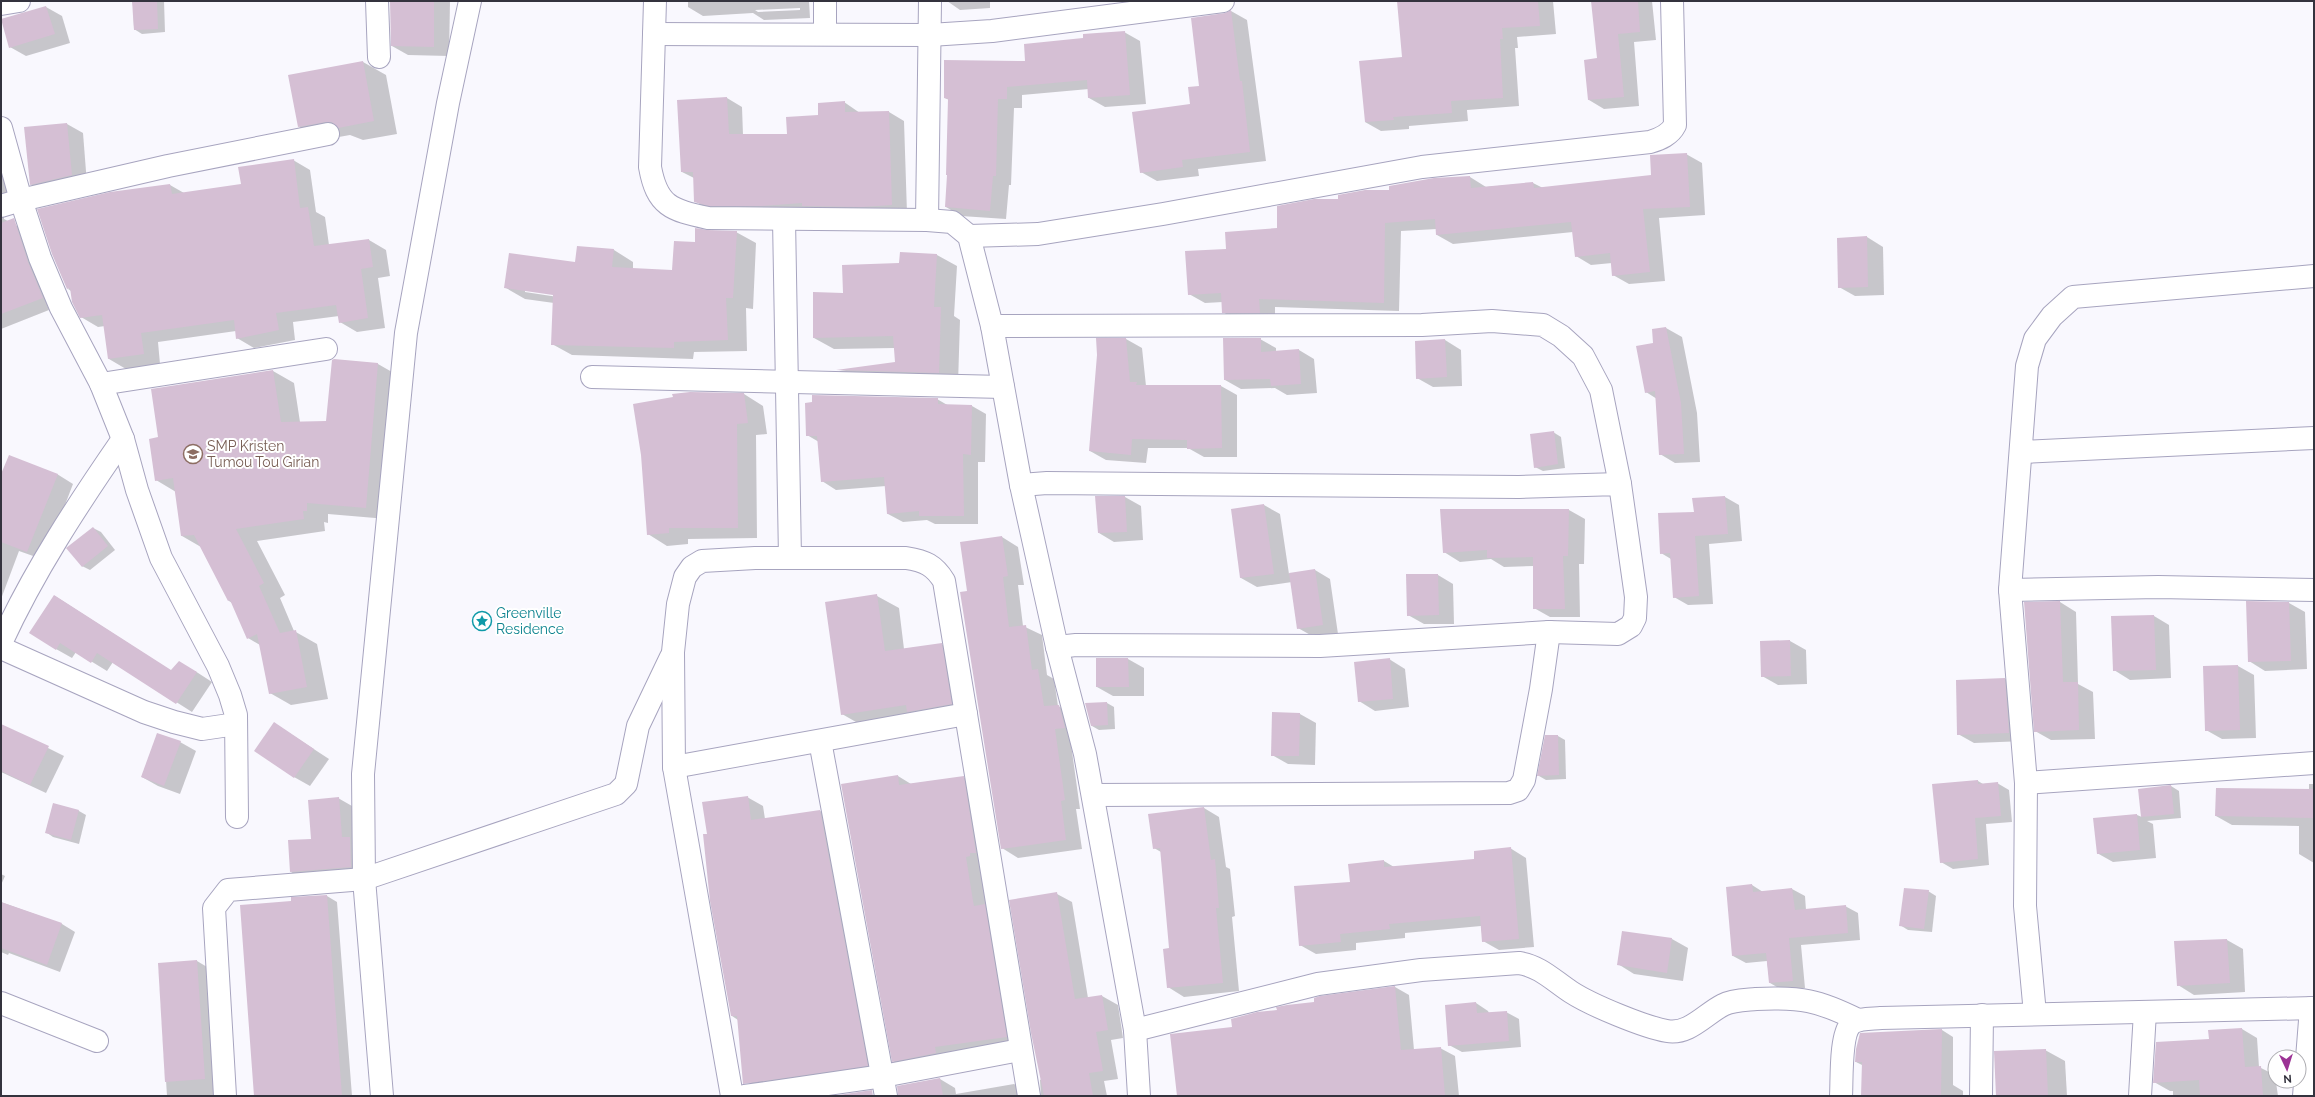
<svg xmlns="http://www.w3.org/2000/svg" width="2315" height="1097" viewBox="0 0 2315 1097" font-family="Raleway,sans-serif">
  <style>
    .shadow { fill: #0003; fill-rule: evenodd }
    .building { fill: #d5bfd4 }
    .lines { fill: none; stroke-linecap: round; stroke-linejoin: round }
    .minor-casing { stroke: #a7a4bf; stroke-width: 24 }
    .minor { stroke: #fff; stroke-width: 22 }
    .labels { text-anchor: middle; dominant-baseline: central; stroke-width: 4; stroke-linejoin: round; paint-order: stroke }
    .education-label { font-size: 14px; fill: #785e54; stroke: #fff; text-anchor: start }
    .culture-label { font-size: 14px; fill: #0d838f; stroke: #fff; text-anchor: start }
  </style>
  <rect width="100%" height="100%" fill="#f9f8fe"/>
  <g class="shadow">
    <polygon points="133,1 164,1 165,32 142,34 134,29"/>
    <polygon points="392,1 450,1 449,56 408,55 392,46"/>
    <path d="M688,1h121l1,17 -46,2 -11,-7 -50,3 -15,-9zM800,8v2l-42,2 -3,-2z"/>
    <polygon points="947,1 990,1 990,8 960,10"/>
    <polygon points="1398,1 1553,1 1556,34 1517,37 1518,48 1515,48 1519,106 1467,110 1468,121 1409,126 1409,129 1381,131 1365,122 1403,58"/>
    <polygon points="1592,1 1652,1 1656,40 1634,42 1639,106 1604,109 1589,100 1598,59"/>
    <polygon points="46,7 62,16 70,43 26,56 10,47"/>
    <polygon points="1231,11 1247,20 1266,161 1198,169 1199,176 1157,181 1141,172 1191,104 1200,87 1225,14"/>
    <polygon points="1124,32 1140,41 1146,104 1105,107 1089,98 1089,89 1022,95 1022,108 1014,108 1011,185 1009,185 1006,219 961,216 946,207 948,175 949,100 945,98 1026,62 1084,39"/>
    <polygon points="363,62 386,75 397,134 363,140 350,135 322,140 299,127"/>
    <polygon points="727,98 742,107 743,135 788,135 844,102 860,113 889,112 904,121 907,213 710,210 695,201 694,178 682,172"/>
    <polygon points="67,124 83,133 87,184 47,194 31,185"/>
    <polygon points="1686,154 1702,163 1705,215 1659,218 1665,281 1629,284 1613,275 1612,263 1591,265 1576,256 1573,232 1453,244 1437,235 1437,229 1401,231 1399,311 1275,307 1275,321 1239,322 1223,312 1223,302 1205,303 1189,294 1227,250 1278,229 1339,200 1470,177 1486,187 1533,183 1543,188 1652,176"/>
    <polygon points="293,160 310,170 316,212 325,217 329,245 369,240 386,250 390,276 378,278 385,328 357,332 340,322 339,316 293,322 295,340 254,348 237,338 236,331 158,342 160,364 126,369 109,359 105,326 98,327 81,317 71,291 68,289 170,185 184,193 242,185"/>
    <polygon points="1,170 13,203 4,212 4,219 21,228 49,310 1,329"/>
    <path d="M708,231l28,1 20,11 -3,66 -7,-1 1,43 -53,1 -1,7 -121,-4 -20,-11 2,-41 -29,-4 -19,-11 108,-38 19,12v7l40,2zM525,290l33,5v2l-33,-5z"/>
    <polygon points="1867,237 1883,247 1884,295 1855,296 1839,287"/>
    <polygon points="937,255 957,266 954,316 960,320 958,384 857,382 839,371 896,363 895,348 834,349 814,338 844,294 900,264"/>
    <polygon points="1666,328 1682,337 1697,413 1700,462 1675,463 1660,454 1657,399 1646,392 1654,344 1653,330"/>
    <polygon points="1126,339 1142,348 1146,386 1221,386 1237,395 1237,457 1204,457 1188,448 1148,448 1146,463 1106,460 1090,451 1098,355"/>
    <polygon points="1260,339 1276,348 1276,352 1299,350 1314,359 1317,393 1287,395 1275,388 1241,389 1225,380"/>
    <polygon points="1445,340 1461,350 1462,386 1433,387 1417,378"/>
    <polygon points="333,361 378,364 399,376 387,519 328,514 328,523 324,522 325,531 257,541 285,595 280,598 294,631 317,644 328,699 291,705 270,693 260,645 248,638 232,603 229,601 201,547 182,536 176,492 156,480 159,438 273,371 294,383 300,422 327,422"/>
    <polygon points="744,394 763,406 767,434 756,435 757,538 688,539 688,544 667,546 648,534"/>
    <polygon points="937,399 949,406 972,406 986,414 985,462 978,462 978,524 935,524 927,520 903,522 888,514 886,486 836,490 822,481 819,442 807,435"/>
    <polygon points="1553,432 1561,437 1565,468 1543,471 1535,467"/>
    <polygon points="57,474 73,484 45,557 36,557 19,551 1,599 1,477"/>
    <polygon points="1125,497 1141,506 1143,540 1114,542 1099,533"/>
    <polygon points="1725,497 1739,505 1742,541 1709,544 1713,604 1688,605 1674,597 1671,559 1661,553 1695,512"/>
    <polygon points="1264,505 1280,514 1289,574 1315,570 1330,579 1338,634 1314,637 1298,628 1292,582 1257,587 1241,578 1232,510"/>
    <polygon points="1569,510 1585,519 1584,564 1579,564 1580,617 1550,617 1534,608 1534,566 1504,567 1491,559 1460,562 1444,552"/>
    <polygon points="93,528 101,532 115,550 90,570 82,566"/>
    <polygon points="1002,537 1018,547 1024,585 1018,585 1023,626 1042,635 1047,675 1054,679 1058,706 1075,715 1070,737 1080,809 1076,809 1082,849 1018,858 1002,848 968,592"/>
    <polygon points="1438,575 1453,584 1454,624 1424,624 1408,615"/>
    <polygon points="55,596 171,671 195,671 212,682 192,712 113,662 107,671 76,652 72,658 56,649"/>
    <polygon points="877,596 899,608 904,649 941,644 963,657 973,716 863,726 842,714"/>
    <polygon points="2060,602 2076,612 2078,684 2093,692 2095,739 2051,740 2035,731 2025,603"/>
    <polygon points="2289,603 2305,612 2307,669 2265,671 2249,661"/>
    <polygon points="2154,616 2169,625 2171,678 2130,680 2114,670"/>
    <polygon points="1790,641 1806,650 1807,684 1778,685 1762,676 1761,642"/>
    <polygon points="1097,659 1128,659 1144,668 1144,696 1113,696 1097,687"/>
    <polygon points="1389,659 1405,669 1409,707 1375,711 1359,701"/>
    <polygon points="2238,666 2254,675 2256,738 2222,739 2206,730 2204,667"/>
    <polygon points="2005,679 2020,688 2025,741 1974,743 1958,734"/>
    <polygon points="1107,703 1114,707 1115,729 1099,730 1092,726"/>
    <polygon points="1273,713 1300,714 1316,723 1315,765 1288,764 1272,755"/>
    <polygon points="274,723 329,759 310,786 294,777"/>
    <polygon points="6,727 64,756 46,793 1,772 1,737"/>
    <polygon points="1558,736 1565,740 1566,779 1546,780 1539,776"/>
    <polygon points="180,742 196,751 180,794 158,786 142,777"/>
    <polygon points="898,776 911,784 963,777 979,786 1022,1046 909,1070 893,1061"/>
    <polygon points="1978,781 1983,784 1997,783 2009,790 2012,822 1986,824 1989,865 1953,869 1941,862"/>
    <polygon points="2309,784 2314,784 2314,863 2299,854 2299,826 2232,825 2216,816 2309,790"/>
    <polygon points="2171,786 2179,791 2181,818 2147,821 2153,824 2156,858 2113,862 2097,853 2137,815 2142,817 2139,790"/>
    <polygon points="747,797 763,806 765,819 820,811 835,820 883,1074 766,1091 750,1082 738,1020 732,1016 708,835"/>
    <polygon points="338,798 352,806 355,841 364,874 304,880 291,872"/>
    <polygon points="54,804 79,811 86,815 79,844 53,837 46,832"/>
    <polygon points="1204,808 1219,817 1226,867 1230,869 1235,916 1232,917 1239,991 1184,997 1168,987 1170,949 1161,852 1154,848"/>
    <polygon points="1510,848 1526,858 1534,947 1499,950 1483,941 1481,926 1405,933 1405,938 1356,943 1356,950 1316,954 1300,945 1351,883 1384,861 1394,867 1475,860"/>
    <polygon points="1,874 5,876 1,885"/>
    <polygon points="1752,885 1763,892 1792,889 1805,896 1806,910 1845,906 1858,913 1860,940 1801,945 1805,988 1782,990 1770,983 1767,961 1746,963 1733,956"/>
    <polygon points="1928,891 1936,896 1932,932 1908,930 1900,925"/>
    <polygon points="1057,894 1072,902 1088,998 1102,996 1118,1005 1123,1038 1111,1040 1118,1079 1104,1081 1107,1096 1041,1096 1040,1080 1042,1079"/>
    <polygon points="327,896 337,902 352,1096 245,1096 255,1095 292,902"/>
    <polygon points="1,902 62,924 75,932 60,972 9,953 8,955 1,952"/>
    <polygon points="1672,939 1688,948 1683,981 1634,974 1618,964"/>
    <polygon points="2227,940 2243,949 2245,992 2194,995 2178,985 2175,942"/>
    <polygon points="197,961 207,967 216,1096 167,1096 159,964"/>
    <polygon points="1395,987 1409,995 1414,1050 1440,1048 1455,1056 1459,1096 1177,1096 1233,1028 1278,1011"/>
    <polygon points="1476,1003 1488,1011 1489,1013 1506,1012 1519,1019 1521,1047 1462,1052 1449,1045"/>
    <polygon points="2242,1029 2257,1038 2259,1067 2275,1075 2278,1096 2173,1096 2173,1091 2170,1091 2154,1082 2210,1040 2209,1031"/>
    <polygon points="1942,1030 1953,1037 1953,1085 1963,1091 1963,1096 1862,1096 1862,1065 1856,1062 1861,1034"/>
    <polygon points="2045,1050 2065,1061 2067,1096 1997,1096"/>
    <polygon points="940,1079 955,1088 956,1094 1014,1084 1029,1093 1030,1096 898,1096 898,1087"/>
  </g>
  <g class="building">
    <polygon points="132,1 157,1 158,29 134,30"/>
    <polygon points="390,1 434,1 434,47 391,46"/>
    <polygon points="1397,1 1538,1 1540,26 1502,28 1503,39 1500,39 1503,98 1451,101 1452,113 1393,117 1394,120 1365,122 1359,61 1402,57"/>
    <polygon points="1591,1 1638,1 1640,32 1618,34 1624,97 1588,100 1584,60 1597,58"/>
    <polygon points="46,6 55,34 9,48 1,19"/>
    <polygon points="1231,10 1240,81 1242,81 1250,152 1182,160 1183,167 1140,173 1132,112 1190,104 1188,87 1199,86 1191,18 1225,13"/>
    <polygon points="1125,31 1130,95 1088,98 1087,80 1007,87 1007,99 998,99 996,176 993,176 990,211 945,207 947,175 946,175 948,99 944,98 944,60 1025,61 1024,44 1083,38 1083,34"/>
    <polygon points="363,61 374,121 338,128 332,122 326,122 298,127 288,75"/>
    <polygon points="727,97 729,134 787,134 786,117 818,115 818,103 845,101 845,112 889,111 892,205 862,207 802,206 802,203 762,206 709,206 694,202 693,172 681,172 677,100"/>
    <polygon points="67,123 72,175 30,185 24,127"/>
    <polygon points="1687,153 1690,207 1643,209 1650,272 1612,276 1610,253 1575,257 1571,222 1436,235 1435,219 1385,223 1384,303 1259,299 1260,313 1222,313 1221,293 1188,295 1185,251 1226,249 1225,232 1277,228 1277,206 1314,199 1338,199 1338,195 1365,190 1389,190 1389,186 1434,178 1470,176 1471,188 1533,182 1534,188 1651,175 1650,155"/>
    <polygon points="294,159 300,208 308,207 314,246 369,239 373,267 361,269 368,318 339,323 336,305 276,313 279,330 236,339 234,320 141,333 144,354 108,359 102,315 80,318 72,302 70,288 67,289 52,254 37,209 110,192 170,184 172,194 241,184 238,167"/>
    <polygon points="14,218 28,262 43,298 1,314 1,223"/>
    <polygon points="695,228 708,230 737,231 733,298 726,298 728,340 674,342 674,348 551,345 553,295 504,288 509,253 575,262 577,246 614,249 612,267 672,270 674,241 695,242"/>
    <polygon points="1867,236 1868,287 1838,288 1837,238"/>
    <polygon points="900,252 937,254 934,307 941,307 939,373 836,370 895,362 893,336 813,338 813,292 843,293 842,265 899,263"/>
    <polygon points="1666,327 1681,403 1684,454 1659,455 1655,391 1645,393 1636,346 1653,343 1652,329"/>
    <polygon points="1096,338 1126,338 1130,382 1137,382 1136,385 1221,385 1222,448 1187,449 1187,440 1132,439 1131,455 1089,451 1097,355"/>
    <polygon points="1223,338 1261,338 1261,352 1299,349 1301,384 1271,386 1270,379 1224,380"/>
    <polygon points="1445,339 1447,377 1416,379 1415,341"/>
    <polygon points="334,359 378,363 366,508 307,503 307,511 303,511 304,519 236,529 264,583 259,586 280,633 296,630 307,687 269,694 257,634 247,639 230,600 228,601 194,535 181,536 173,478 155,481 149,439 158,437 151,389 273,370 281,422 326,421 332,360"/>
    <polygon points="690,392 744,393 748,423 737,424 738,528 669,528 669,533 647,535 641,455 633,404 673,397 672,394"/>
    <polygon points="812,395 938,398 938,404 972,405 971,455 963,454 964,516 919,516 919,511 887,514 884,477 821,482 817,436 806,436 805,403 812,402"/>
    <polygon points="1554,431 1558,464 1534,468 1530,434"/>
    <polygon points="9,455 58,474 27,552 1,542 1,474"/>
    <polygon points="1095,496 1125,496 1127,532 1098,533"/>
    <polygon points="1725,496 1728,534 1695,536 1699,596 1673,598 1670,553 1660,554 1658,513 1694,512 1692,498"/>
    <polygon points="1264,504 1274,574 1240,578 1231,509"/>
    <polygon points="1440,509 1569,509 1568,556 1563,556 1565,609 1533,609 1533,557 1487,558 1487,550 1443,553"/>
    <polygon points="93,527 108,546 82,567 66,548"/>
    <polygon points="1002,536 1008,576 1003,577 1009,627 1026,625 1032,670 1038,669 1044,706 1059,705 1065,728 1055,729 1065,800 1061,801 1066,840 1001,849 960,592 967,591 960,542"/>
    <polygon points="1315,569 1323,625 1297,629 1289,573"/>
    <polygon points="1406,574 1438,574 1439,615 1407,616"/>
    <polygon points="877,594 885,651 942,643 952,704 907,712 906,705 841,715 825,602"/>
    <polygon points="54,595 171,670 179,661 197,672 176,704 97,653 91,663 60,643 56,650 29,633"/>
    <polygon points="2060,601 2063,682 2078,682 2079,730 2034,732 2024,602"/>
    <polygon points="2246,601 2289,602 2291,661 2248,662"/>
    <polygon points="2154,615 2156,670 2113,671 2111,616"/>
    <polygon points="1790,640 1791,676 1761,677 1760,641"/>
    <polygon points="1096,658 1128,658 1129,687 1096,687"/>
    <polygon points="1390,658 1393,699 1358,702 1354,662"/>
    <polygon points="2238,665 2240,730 2205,731 2203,666"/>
    <polygon points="2005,678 2009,733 1957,735 1956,680"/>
    <polygon points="1107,702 1108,725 1091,726 1085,703"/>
    <polygon points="1272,712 1300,713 1299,756 1271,756"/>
    <polygon points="274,722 314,749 294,778 254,751"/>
    <polygon points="1,724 49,746 30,785 1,771"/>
    <polygon points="157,733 181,741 164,786 141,777"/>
    <polygon points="1545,735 1558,735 1559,775 1537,776"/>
    <polygon points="898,775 899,785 964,776 976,853 970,853 970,856 966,857 973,901 974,906 985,904 1007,1037 935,1047 936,1053 892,1062 841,784"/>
    <polygon points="1978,780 1978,784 1998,782 2001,816 1975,818 1978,859 1940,863 1932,784"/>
    <polygon points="2171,785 2174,814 2141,817 2138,789"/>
    <polygon points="2216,788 2314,789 2314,818 2215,816"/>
    <polygon points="748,796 751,820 820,810 868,1066 743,1084 737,1016 731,1016 710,901 703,834 707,834 702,802"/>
    <polygon points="339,797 342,837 350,837 351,867 290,872 288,840 311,839 308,800"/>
    <polygon points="53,803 79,810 71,840 45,833"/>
    <polygon points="1204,807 1211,860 1215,859 1219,908 1216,908 1223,983 1167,988 1163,949 1169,948 1160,848 1153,849 1148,814"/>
    <polygon points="2137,814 2140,850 2097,854 2093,818"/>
    <polygon points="1511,847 1519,939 1482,942 1480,916 1389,924 1390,929 1340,934 1341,942 1299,946 1294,886 1350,882 1348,864 1384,860 1384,867 1474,859 1474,851"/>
    <polygon points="1752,884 1753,892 1792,888 1795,910 1846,905 1848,933 1789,938 1793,981 1769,983 1766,953 1732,956 1726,887"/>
    <polygon points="1904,888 1929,890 1924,929 1899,926"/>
    <polygon points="1057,892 1075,999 1102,995 1108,1030 1096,1032 1103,1071 1089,1073 1093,1096 1044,1096 1031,1033 1009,900"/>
    <polygon points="327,895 342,1096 254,1096 240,905 291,901 291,897"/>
    <polygon points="1,902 62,923 47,965 1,948"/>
    <polygon points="1622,931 1672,938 1667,973 1617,965"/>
    <polygon points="2227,939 2230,983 2177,986 2174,941"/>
    <polygon points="197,960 205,1079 165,1082 158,963"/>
    <polygon points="1395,986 1401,1050 1441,1047 1445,1096 1177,1096 1170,1034 1232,1027 1231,1019 1257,1012 1277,1010 1276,1007 1287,1005 1314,1002 1314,998 1320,996"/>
    <polygon points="1476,1002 1477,1013 1507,1011 1509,1041 1448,1046 1445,1005"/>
    <polygon points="2242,1028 2245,1067 2261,1066 2263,1096 2200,1096 2199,1080 2153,1083 2156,1042 2209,1039 2208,1030"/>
    <polygon points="1942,1029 1941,1096 1861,1096 1862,1062 1855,1062 1856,1049 1860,1033"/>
    <polygon points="2046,1049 2048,1096 1996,1096 1994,1051"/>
    <polygon points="940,1078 943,1096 898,1096 897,1086"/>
    <polygon points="872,1090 873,1096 832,1096"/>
  </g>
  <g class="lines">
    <defs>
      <g id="minor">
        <polyline points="377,1 379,57"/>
        <path d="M655,1l-5,166c7,39 21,43 58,51l219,2 25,2 17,14 23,90 29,159 36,162 28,107 50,276 4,66"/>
        <polyline points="1,4 19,1"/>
        <polyline points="654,34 930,35 992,31 1223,1"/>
        <polyline points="825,34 825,1"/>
        <polyline points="1,128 21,200 40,258 61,308 101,384 123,439 137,490 161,558 218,666 230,695 236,715 237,817"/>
        <polyline points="1,206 21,200 168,166 328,134"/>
        <polyline points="784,219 790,558"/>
        <polyline points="927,220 930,1"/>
        <path d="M969,236l69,-2 125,-20 259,-47 228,-25c10,-3 20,-7 25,-17l-3,-124"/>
        <polyline points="992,326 1422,325 1492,321 1543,325 1561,336 1583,356 1601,390 1620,484"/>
        <polyline points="592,377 1003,387"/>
        <polyline points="101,384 326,349"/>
        <polyline points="2021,452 2314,438"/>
        <polyline points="1021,485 1047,483 1519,487 1620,484 1636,597 1635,618 1631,626 1618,634 1549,632 1320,646 1076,645 1057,647"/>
        <polyline points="2010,590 2158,587 2314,590"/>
        <path d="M1,643c33,-72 77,-139 122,-204"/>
        <polyline points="1,648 144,712 174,722 202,729 236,724"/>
        <polyline points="820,741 886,1096"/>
        <polyline points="674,767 966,714"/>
        <polyline points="2026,783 2314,763"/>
        <polyline points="1093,795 1509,793 1518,790 1524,780 1541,689 1549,632"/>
        <polyline points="1,1003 97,1041"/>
        <polyline points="2035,1014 2025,906 2026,783 2010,590 2027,366 2035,339 2052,316 2073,297 2314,276"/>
        <path d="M1135,1030l183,-46 103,-14 98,-7c21,3 35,18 52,29 20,13 73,35 96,39 22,4 38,-17 56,-26 9,-5 23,-5 33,-6 45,-2 62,1 102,21"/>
        <polyline points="225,1096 214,908 228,890 364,879 616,794 626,784 638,726 671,657"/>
        <polyline points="382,1096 364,879 363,774 406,333 448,103 470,1"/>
        <path d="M732,1096l-58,-329 -1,-115 5,-48 7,-27 7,-10 10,-6 53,-3h151c19,3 28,7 38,23l85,515"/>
        <polyline points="745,1096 883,1076 1020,1050"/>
        <path d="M1841,1096c1,-16 -1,-61 10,-72 7,-6 21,-5 30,-6l433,-10"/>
        <polyline points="1981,1096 1982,1015"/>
        <polyline points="2140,1096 2145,1012"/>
        <polyline points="2304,1096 2311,1008"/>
      </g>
    </defs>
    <use href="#minor" class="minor-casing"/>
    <use href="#minor" class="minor"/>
  </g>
  <defs>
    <symbol id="school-ring" viewBox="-11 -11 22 22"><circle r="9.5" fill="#fff" stroke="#8d6e63" stroke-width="1.5"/><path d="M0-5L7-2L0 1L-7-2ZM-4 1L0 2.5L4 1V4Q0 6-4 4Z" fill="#8d6e63"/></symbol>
    <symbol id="sight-ring" viewBox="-11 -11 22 22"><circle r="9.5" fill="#fff" stroke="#0f9aa8" stroke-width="1.5"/><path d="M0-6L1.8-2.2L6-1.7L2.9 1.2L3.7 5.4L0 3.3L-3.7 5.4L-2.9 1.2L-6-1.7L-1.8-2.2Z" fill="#0f9aa8"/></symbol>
  </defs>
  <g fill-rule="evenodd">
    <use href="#school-ring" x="182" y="443" width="22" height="22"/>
    <use href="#sight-ring" x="471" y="610" width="22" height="22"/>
  </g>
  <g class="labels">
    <g class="education-label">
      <text x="207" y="446">SMP Kristen<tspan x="207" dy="16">Tumou Tou Girian</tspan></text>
    </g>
    <g class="culture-label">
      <text x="496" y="613">Greenville<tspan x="496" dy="16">Residence</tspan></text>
    </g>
  </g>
  <rect width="2315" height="1097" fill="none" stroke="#34333e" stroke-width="4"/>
  <g transform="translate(2287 1069) rotate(176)"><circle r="19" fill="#ffffff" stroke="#aeadb2"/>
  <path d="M0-3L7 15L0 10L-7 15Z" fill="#9c3395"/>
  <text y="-6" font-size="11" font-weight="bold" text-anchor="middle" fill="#34333e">N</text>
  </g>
</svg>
